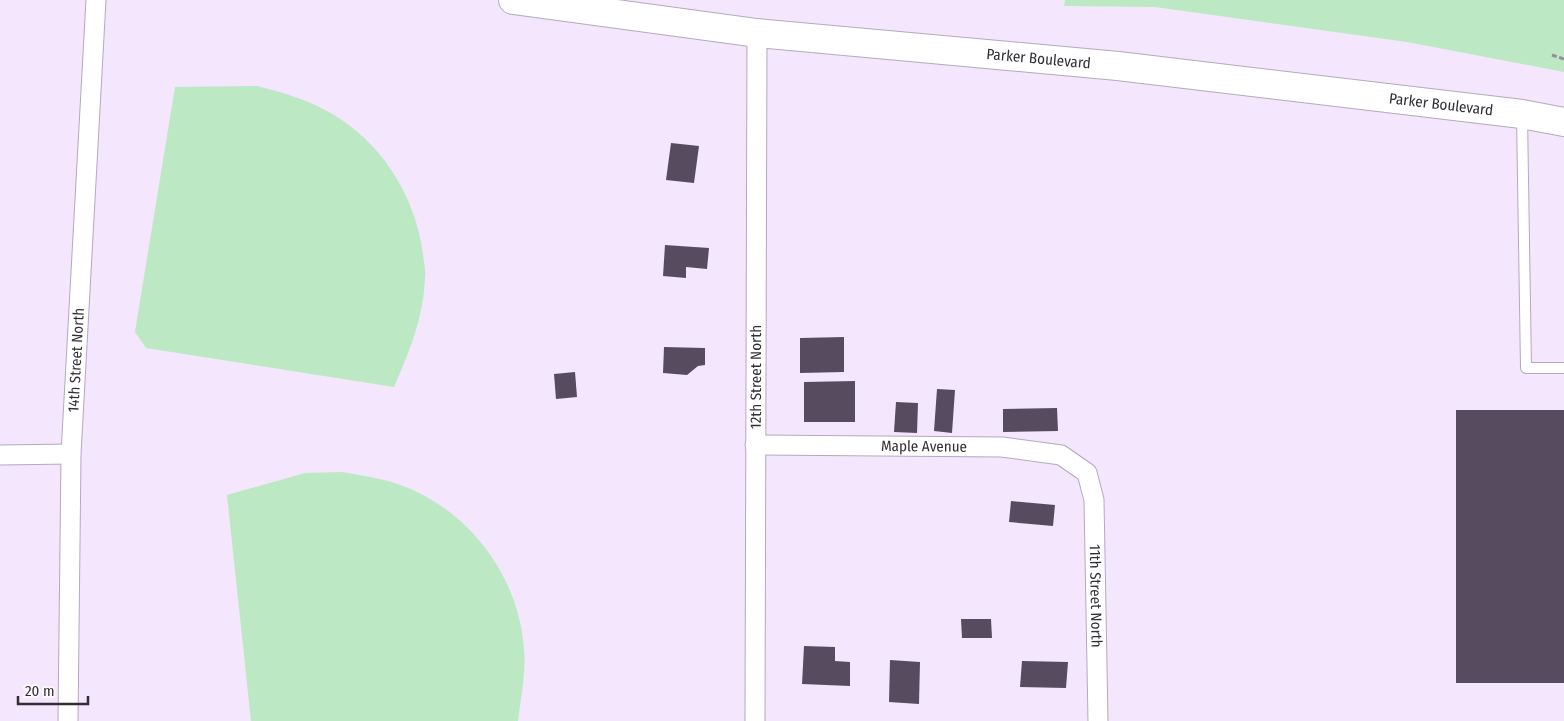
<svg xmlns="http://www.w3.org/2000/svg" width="1564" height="721" viewBox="0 0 1564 721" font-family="'Fira Sans Condensed',sans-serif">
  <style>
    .green { fill: #bce8c3 }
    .building { fill: #574c5f }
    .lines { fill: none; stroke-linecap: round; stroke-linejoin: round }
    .lane-casing { stroke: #b4a9be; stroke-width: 12 }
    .street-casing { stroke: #b4a9be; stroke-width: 21 }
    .secondary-casing { stroke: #b4a9be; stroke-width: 30 }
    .path { stroke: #958d9c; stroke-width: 3; stroke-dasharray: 5 2.5; stroke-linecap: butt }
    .lane { stroke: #fff; stroke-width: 10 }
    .street { stroke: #fff; stroke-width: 19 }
    .secondary { stroke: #fff; stroke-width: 28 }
    .labels { text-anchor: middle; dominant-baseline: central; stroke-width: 5; stroke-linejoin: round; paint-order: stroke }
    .street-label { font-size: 15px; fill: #322e36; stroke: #faf8fc }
  </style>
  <rect width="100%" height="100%" fill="#f3e6fd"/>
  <g class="green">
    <polygon points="1065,0 1564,0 1564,72 1407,42 1155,7 1064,6"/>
    <path d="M257,86c23,6 46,12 68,24 54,28 91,85 98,145 1,8 3,16 2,23 -2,41 -15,72 -31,109l-248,-39 -11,-16 40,-245z"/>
    <path d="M342,472c23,4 45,7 66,16 65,27 111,91 116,161 2,24 -3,48 -6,72h-267l-24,-226 78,-22z"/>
  </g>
  <g class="building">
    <polygon points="671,143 699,146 694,183 666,180"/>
    <polygon points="665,245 709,248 707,269 686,267 686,278 663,276"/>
    <polygon points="844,337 844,372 800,373 800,338"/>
    <polygon points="664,347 705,348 705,365 698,366 687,375 663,373"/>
    <polygon points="575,372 577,397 556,399 554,374"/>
    <polygon points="855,381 855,422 804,422 804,382"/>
    <polygon points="937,389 955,390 952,433 934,431"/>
    <polygon points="896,402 918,403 917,433 894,432"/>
    <polygon points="1057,408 1058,431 1003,432 1003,409"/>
    <rect x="1456" y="410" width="108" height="273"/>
    <polygon points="1011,501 1055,505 1053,526 1009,522"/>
    <polygon points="961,619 991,619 992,638 962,638"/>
    <polygon points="804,646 835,647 835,661 850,662 850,686 802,684"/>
    <polygon points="890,660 920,662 919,704 889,702"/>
    <polygon points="1022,661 1068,662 1066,688 1020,687"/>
  </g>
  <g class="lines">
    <defs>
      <polyline id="lane" points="1522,115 1526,368 1564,368"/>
      <g id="street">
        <path id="s1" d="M755,445l247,2 59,8 26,18 7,27 4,221"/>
        <polyline points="0,455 71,454"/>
        <path id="s2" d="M68,721l3,-267 25,-454"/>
        <path id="s3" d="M755,721l2,-688"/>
      </g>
      <g id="secondary">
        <path id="s4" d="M513,0l244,33 361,33 404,48 42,8"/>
      </g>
    </defs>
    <use href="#lane" class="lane-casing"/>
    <use href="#street" class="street-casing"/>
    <use href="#secondary" class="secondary-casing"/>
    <polyline class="path" points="1552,55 1564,59"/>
    <use href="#lane" class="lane"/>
    <use href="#street" class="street"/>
    <use href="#secondary" class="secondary"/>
  </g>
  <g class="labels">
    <g class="street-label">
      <text stroke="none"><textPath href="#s4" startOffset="529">Parker Boulevard</textPath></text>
      <text stroke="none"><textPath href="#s4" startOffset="934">Parker Boulevard</textPath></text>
      <text stroke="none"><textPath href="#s2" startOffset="361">14th Street North</textPath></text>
      <text stroke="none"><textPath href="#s3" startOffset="344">12th Street North</textPath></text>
      <text stroke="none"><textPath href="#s1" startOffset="169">Maple Avenue</textPath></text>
      <text stroke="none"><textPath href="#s1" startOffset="462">11th Street North</textPath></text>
    </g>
  </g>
  <path d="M18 696v8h70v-8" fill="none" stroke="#322e36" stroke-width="2.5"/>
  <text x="25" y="696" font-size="15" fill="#322e36" stroke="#faf8fc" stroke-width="4" paint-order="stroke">20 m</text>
</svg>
